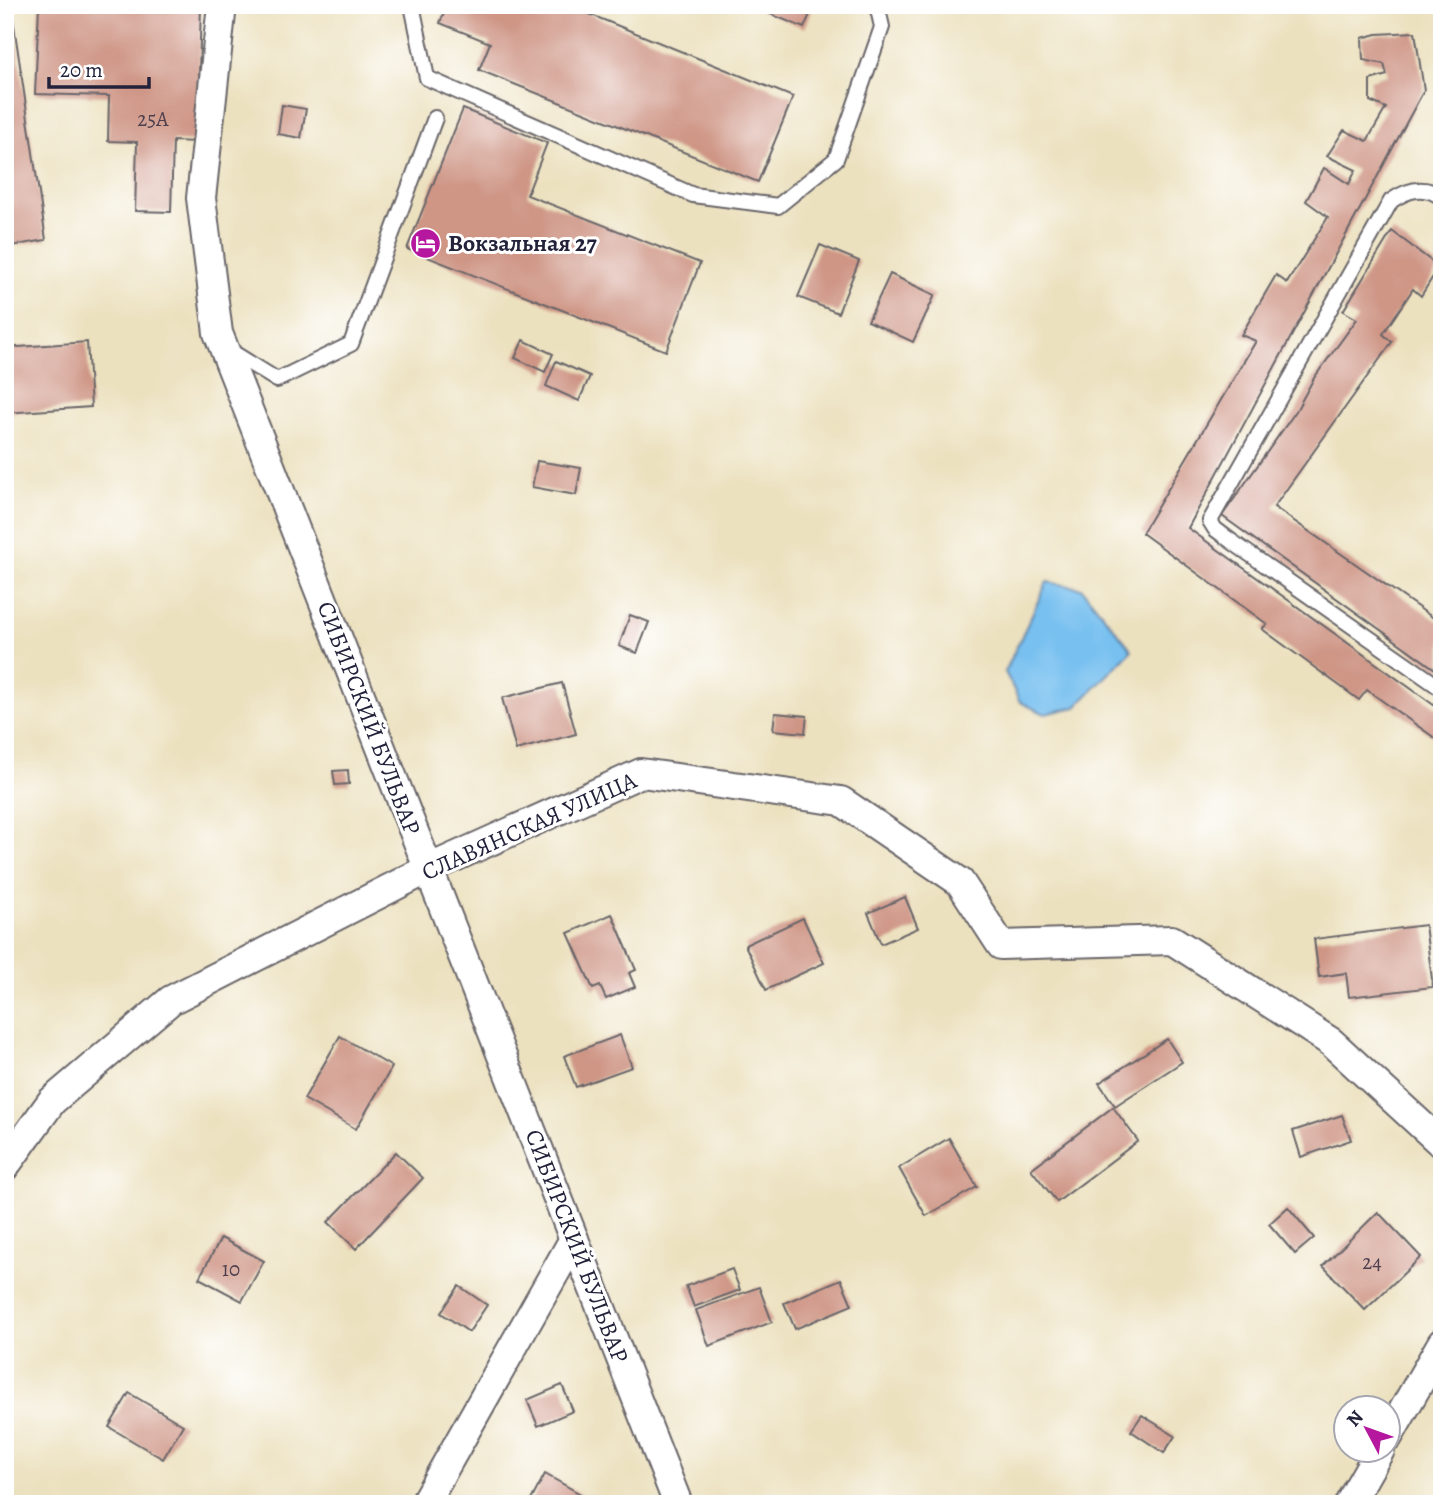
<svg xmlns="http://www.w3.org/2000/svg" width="1447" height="1509" viewBox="0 0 1447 1509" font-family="Alegreya,serif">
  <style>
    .water { fill: #77c0f0; stroke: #4c7196; stroke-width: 2 }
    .building { fill: #cf9686 }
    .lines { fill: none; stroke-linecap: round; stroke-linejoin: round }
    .service-casing { stroke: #696569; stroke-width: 18 }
    .minor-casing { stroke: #696569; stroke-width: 32 }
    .service { stroke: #fff; stroke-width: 14 }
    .minor { stroke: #fff; stroke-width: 28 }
    .labels { text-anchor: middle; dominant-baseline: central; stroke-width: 6; stroke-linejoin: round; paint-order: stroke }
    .number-label { font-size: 21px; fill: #4d3f4e }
    .poi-label { font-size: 24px; font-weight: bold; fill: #22223b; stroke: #fff; text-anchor: start }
    .street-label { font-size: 24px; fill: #22223b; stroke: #fff }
  </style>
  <rect width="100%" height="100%" fill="#fff"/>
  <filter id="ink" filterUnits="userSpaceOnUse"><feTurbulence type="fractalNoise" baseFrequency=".0143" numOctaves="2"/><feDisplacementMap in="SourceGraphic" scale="14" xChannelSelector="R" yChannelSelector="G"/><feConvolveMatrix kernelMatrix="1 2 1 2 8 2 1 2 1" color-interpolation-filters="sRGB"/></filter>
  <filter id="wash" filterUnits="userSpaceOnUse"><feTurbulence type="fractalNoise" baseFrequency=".00686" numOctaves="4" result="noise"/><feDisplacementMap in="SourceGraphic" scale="28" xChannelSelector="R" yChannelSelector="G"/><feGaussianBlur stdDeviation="1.57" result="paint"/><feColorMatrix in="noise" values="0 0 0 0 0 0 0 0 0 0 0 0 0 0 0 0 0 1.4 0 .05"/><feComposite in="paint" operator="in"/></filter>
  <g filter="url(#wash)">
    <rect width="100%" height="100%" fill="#ece1bf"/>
    <polygon class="water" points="1047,582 1081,588 1132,650 1076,707 1045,714 1020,702 1005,672"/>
    <g id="blocks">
      <g class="building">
        <polygon points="5,5 11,5 46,240 5,247"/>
        <polygon points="39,5 201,5 197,142 173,141 171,212 135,211 137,142 108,141 109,96 35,94"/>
        <polygon points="447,5 484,5 503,13 506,5 567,5 793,97 758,182 479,70 490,43 440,23"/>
        <polygon points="749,5 814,5 804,28"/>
        <polygon points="1415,32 1424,90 1188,528 1442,711 1442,743 1367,690 1359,700 1262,629 1267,624 1142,533 1256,341 1241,335 1276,275 1287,283 1328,217 1306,201 1324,168 1349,184 1356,170 1327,156 1344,130 1367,141 1386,108 1370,101 1370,80 1387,75 1384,64 1363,60 1362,38 1377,34"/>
        <polygon points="282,105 306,109 301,138 278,134"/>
        <polygon points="463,109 547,143 527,195 700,263 666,351 407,249"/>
        <polygon points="1392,231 1439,267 1421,296 1413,289 1383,334 1392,342 1274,507 1442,624 1442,674 1222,516 1296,411 1314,378 1357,319 1343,311"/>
        <polygon points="820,245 859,261 838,313 798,297"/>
        <polygon points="890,274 935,295 913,342 868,321"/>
        <polygon points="523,340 553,354 545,372 515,358"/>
        <polygon points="87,342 91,407 5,413 5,348"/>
        <polygon points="556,361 590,376 579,401 546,386"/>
        <polygon points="537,461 581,468 576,495 532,487"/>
        <polygon points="630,615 649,622 637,653 619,646"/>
        <polygon points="562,683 576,734 516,750 502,698"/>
        <polygon points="775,713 807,716 805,733 773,730"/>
        <polygon points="348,770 349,784 335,785 333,771"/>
        <polygon points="905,897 918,928 881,944 868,913"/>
        <polygon points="612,914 636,970 629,973 635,987 606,999 600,986 593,989 568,933"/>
        <polygon points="803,918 824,963 766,990 745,945"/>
        <polygon points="1425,925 1433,987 1349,997 1346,973 1319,977 1314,939"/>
        <polygon points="620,1035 632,1067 576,1087 564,1056"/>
        <polygon points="340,1036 392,1067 356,1129 304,1099"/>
        <polygon points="1167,1039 1182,1062 1115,1106 1099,1083"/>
        <polygon points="1113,1107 1138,1141 1057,1202 1031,1169"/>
        <polygon points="1342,1115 1351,1140 1301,1157 1293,1131"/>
        <polygon points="949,1138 977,1187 926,1216 899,1168"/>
        <polygon points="396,1152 423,1178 356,1249 328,1222"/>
        <polygon points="1288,1207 1314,1238 1295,1254 1269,1224"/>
        <polygon points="1378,1212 1421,1257 1365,1310 1323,1266"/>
        <polygon points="221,1238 264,1261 242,1301 199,1278"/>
        <polygon points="732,1269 740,1290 694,1307 686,1286"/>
        <polygon points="841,1279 852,1305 795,1329 784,1303"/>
        <polygon points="459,1286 487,1305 469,1332 441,1313"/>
        <polygon points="759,1287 772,1322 709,1346 696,1310"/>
        <polygon points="562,1385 573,1411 538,1426 527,1400"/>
        <polygon points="129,1393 183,1425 163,1459 109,1427"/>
        <polygon points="1142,1415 1175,1436 1164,1453 1131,1431"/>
        <polygon points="545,1474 591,1500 589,1504 529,1504"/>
      </g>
    </g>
  </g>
  <g filter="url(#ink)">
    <use href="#blocks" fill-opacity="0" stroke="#696569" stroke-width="2"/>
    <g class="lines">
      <defs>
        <g id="service">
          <polyline points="412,5 427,78 693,195 778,206 836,159 882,27 877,5"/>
          <path d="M1442,198c-17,-14 -35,-8 -51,3l-181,320 5,8 16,12 211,148"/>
          <polyline points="227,349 277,380 351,344 435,118"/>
        </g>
        <g id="minor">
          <polyline points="222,5 201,198 218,333 678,1504"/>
          <polyline points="5,1166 52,1101 171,1000 428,869 641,773 841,801 960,882 1001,945 1172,940 1331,1042 1442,1144"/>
          <polyline points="1388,1437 1442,1343"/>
          <polyline points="424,1504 574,1239"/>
          <polyline points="1349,1504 1380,1450"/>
        </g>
      </defs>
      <use href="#service" class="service-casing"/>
      <use href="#minor" class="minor-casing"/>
      <use href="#service" class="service"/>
      <use href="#minor" class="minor"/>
    </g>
  </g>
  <defs>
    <symbol id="hotel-disc" viewBox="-11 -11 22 22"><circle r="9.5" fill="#b5179e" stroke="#fff"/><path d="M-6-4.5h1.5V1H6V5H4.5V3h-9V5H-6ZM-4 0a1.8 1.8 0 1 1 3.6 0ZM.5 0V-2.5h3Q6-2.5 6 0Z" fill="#fff"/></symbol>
  </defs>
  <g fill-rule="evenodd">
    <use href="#hotel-disc" x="408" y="226" width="35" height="35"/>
  </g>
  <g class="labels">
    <g class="number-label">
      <text x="153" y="119">25А</text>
      <text x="1372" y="1262">24</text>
      <text x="231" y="1269">10</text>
    </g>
    <g class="poi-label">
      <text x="448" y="243">Вокзальная 27</text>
    </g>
    <g class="street-label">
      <text transform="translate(369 718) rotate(69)">СИБИРСКИЙ БУЛЬВАР</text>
      <text transform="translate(529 826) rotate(-24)">СЛАВЯНСКАЯ УЛИЦА</text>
      <text transform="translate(577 1246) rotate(69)">СИБИРСКИЙ БУЛЬВАР</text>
    </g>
  </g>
  <rect width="1447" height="1509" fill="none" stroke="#fff" stroke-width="28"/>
  <g transform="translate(1367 1429) rotate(311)"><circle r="33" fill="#ffffff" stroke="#a7a7b1" stroke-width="2"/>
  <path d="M0-5L12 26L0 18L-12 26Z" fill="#b5179e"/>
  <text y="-10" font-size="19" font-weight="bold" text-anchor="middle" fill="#22223b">N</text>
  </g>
  <path d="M49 77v10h100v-10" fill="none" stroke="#22223b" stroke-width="3.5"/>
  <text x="60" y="77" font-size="21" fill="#22223b" stroke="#ffffff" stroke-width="5" paint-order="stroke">20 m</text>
</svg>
